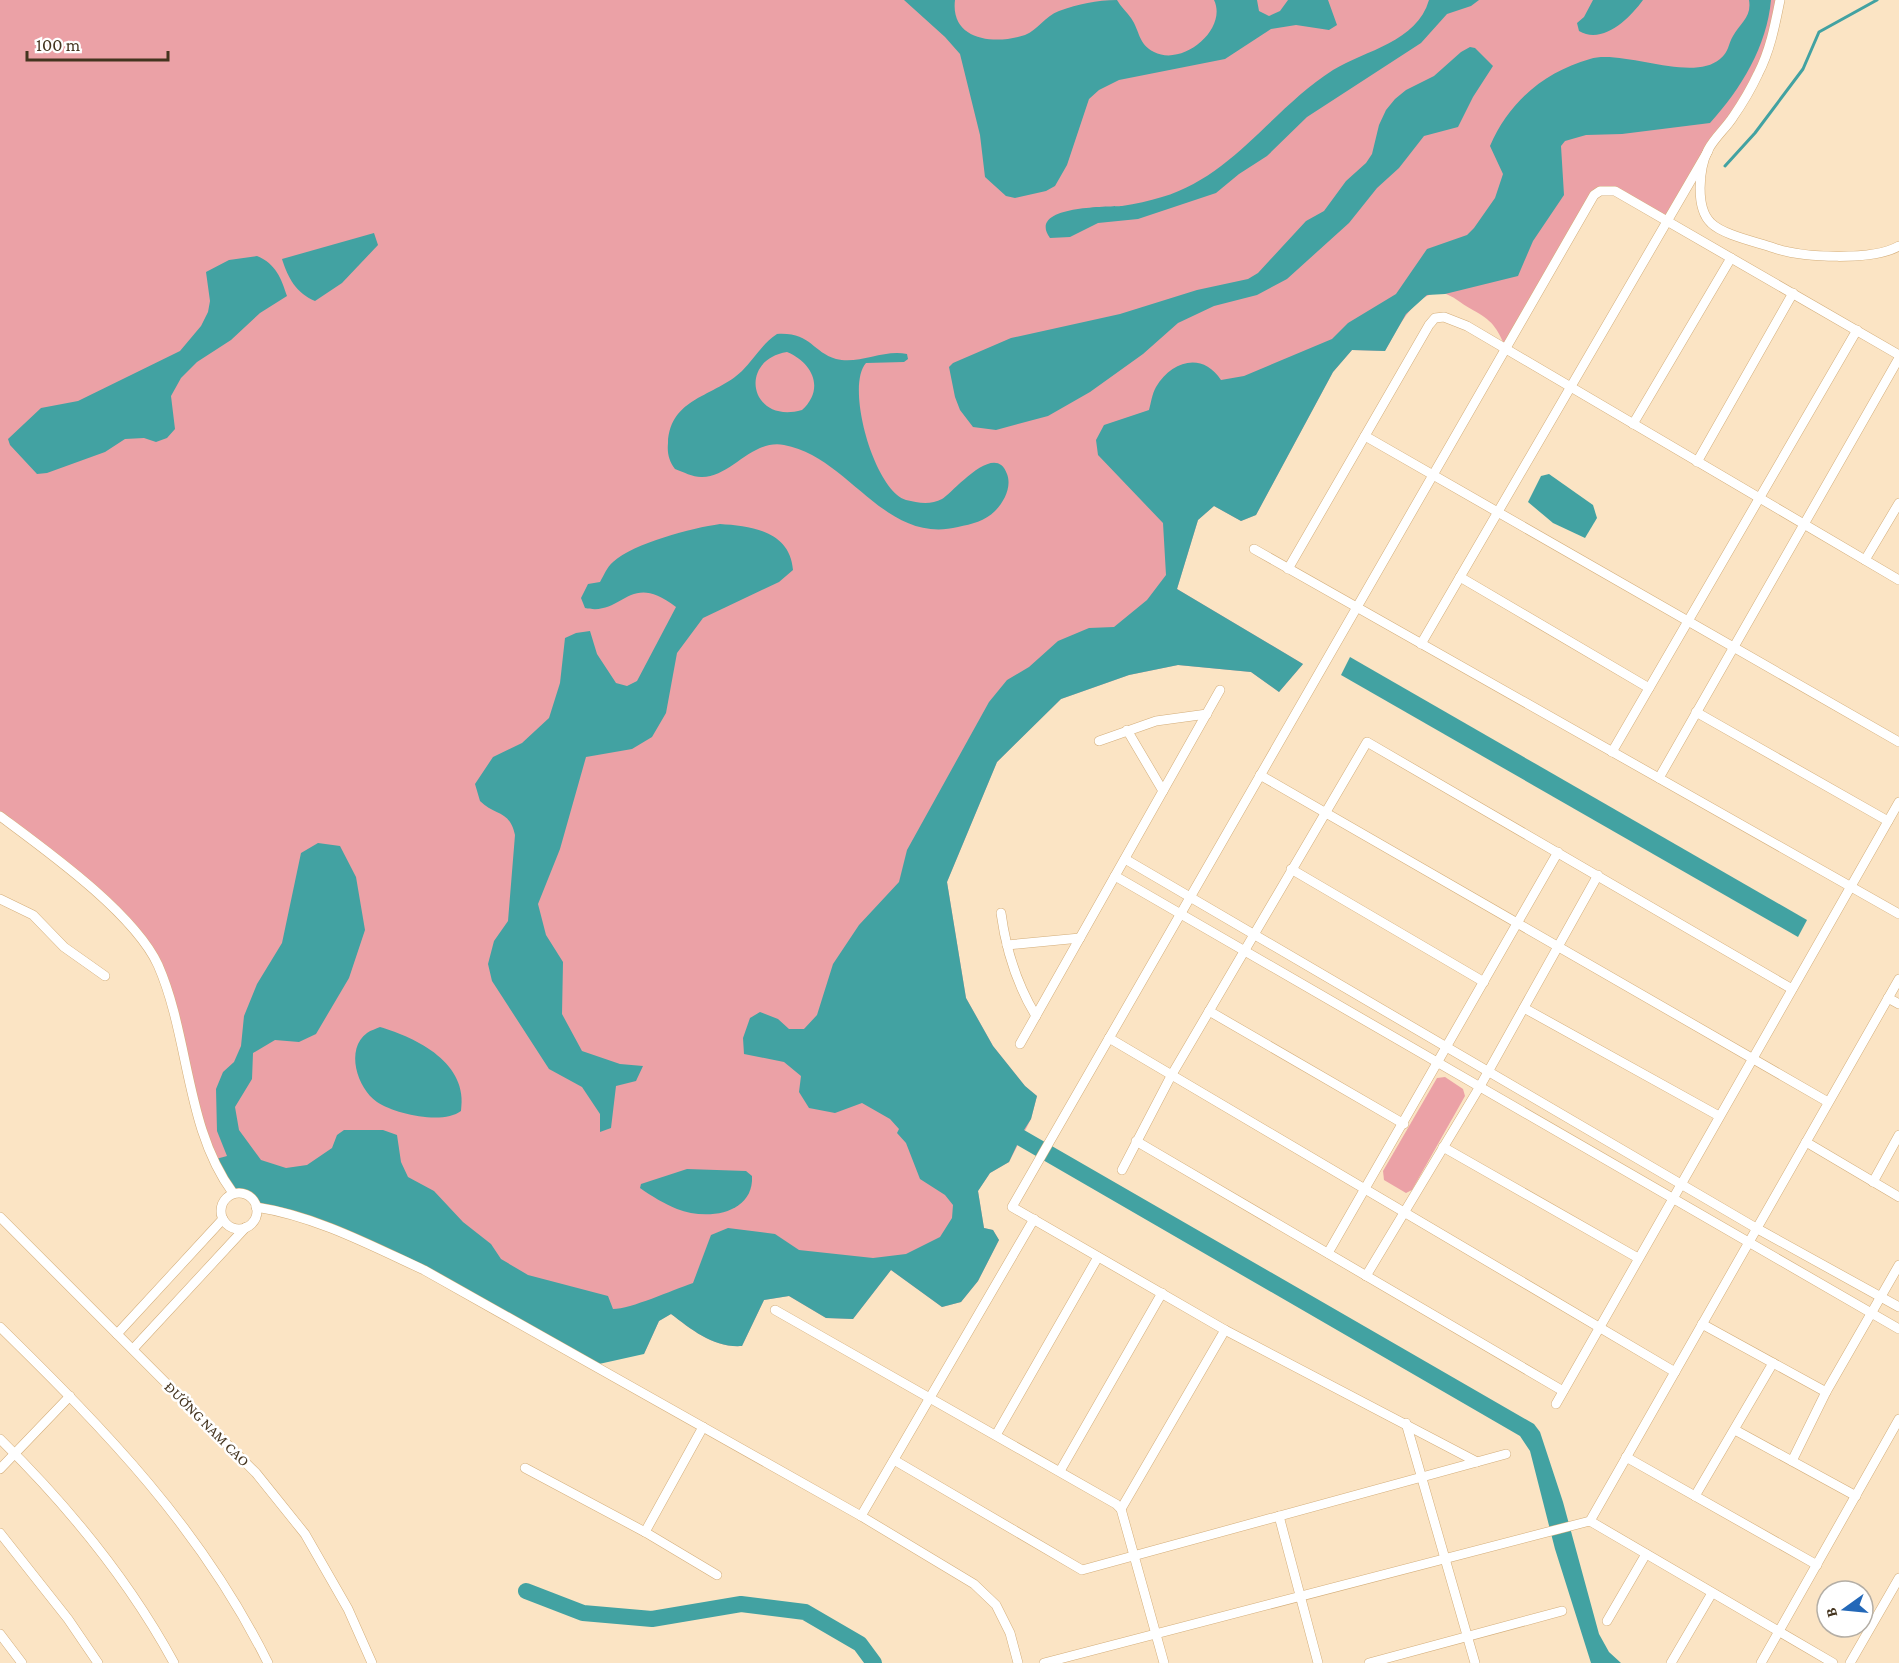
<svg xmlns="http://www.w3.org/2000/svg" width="1899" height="1663" viewBox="0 0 1899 1663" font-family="'Crimson Pro',serif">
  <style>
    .green { fill: #eba1a6 }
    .water { fill: #42a2a2; fill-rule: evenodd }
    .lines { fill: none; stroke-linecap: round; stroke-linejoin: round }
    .stream { stroke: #42a2a2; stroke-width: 3 }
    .river { stroke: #42a2a2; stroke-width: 16 }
    .minor-casing { stroke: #d3ad79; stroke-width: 10 }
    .minor { stroke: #fff; stroke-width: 9 }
    .labels { text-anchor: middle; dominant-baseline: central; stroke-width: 5; stroke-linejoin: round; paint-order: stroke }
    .street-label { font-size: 15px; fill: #44341f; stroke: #fff }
  </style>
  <rect width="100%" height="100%" fill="#fbe4c4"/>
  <g class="green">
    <path d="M0,0h1777l-9,40 -13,34 -89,143 -50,-29 -14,-1 -13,9 -85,148c-10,-23 -17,-26 -38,-38 -6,-4 -14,-10 -20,-12 -30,-8 -49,37 -61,57l-33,-1 -19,22 -77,143 -15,6 -27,-15 -16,14 -21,69 126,75 -24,28 -28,-20 -73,-7 -49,10 -68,24 -64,63 -50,120 19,116 27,48 32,40 12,10 -6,23 -22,43 -19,11 -12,18 6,37 9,2 6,10 -21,41 -17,21 -19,5 -51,-37 -38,49 -27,-1 -37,-22 -25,4 -22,46c-28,2 -50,-16 -71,-32l-12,7 -15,33 -276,-114 -84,-32 -26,-4c-5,-10 -11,-14 -23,-14l-11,-14 -18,-44 -34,-139 -22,-50 -150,-131z"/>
    <polygon points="1445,1077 1463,1089 1465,1096 1412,1190 1406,1193 1384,1180 1383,1171 1437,1078"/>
  </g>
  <g class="water">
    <path d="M904,0h51c-5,41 41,45 70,35 13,-5 20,-19 34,-24 20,-7 37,-11 58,-11 4,7 10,12 14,18 9,13 7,26 23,34 29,15 74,-23 60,-52h43l2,11 10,5 11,-5 8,-11h40l9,25 -8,5 -33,-5 -25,4 -46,30 -106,21 -20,10 -10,9 -22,66 -12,21 -9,5 -31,7 -9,-2 -21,-19 -5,-42 -20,-81 -15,-17z"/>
    <path d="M1429,0h50l-8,6 -24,8 -26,29 -114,74 -40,39 -28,18 -23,19 -78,26 -40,4 -28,14 -20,1c-24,-33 59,-31 72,-32 14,-2 27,-5 40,-9 71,-21 111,-89 171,-127 33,-20 84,-28 96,-70z"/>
    <path d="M1593,0h50c-13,18 -40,45 -64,31l-2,-8 7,-6z"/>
    <path d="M1749,0h22c-4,46 -30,89 -61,123l-88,11 -36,1 -21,6 -4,5 3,49 -31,46 -15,35 -73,18 -18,1 -21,19 -21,37 -33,-1 -19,22 -77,143 -15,6 -27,-15 -16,14 -21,69 126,75 -24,28 -28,-20 -73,-7 -49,10 -68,24 -64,63 -50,120 19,116 27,48 32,40 12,10 -6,23 -7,11 510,294 6,8 23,70 36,132 10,18 12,11h-30l-36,-114 -25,-98 -10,-15 -503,-291 -8,17 -19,11 -12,18 6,37 9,2 6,10 -21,41 -17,21 -19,5 -51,-37 -38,49 -27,-1 -37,-22 -25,4 -22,46c-28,2 -50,-16 -71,-32l-12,7 -15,33 -45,10 -231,-124 -84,-32 -26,-4c-5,-10 -11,-14 -23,-14l-19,-31 11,-3 -10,-25 -1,-42 7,-17 11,-10 7,-16 3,-30 13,-32 25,-41 19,-90 17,-10 22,3 16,31 9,53 -16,48 -33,56 -17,8 -24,-2 -22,13 -1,26 -17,28 4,23 22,30 25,8 21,-3 25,-17 5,-13 7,-5h39l14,5 4,27 7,15 26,14 29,31 28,22 10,15 27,16 80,21 5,13c18,0 59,-19 80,-26l18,-48 17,-7 47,6 24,16 74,8 33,-4 34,-17 12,-19 1,-13 -8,-10 -25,-16 -14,-36 -9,-10 2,-4 -9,-10 -28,-16 -27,10 -26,-5 -10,-16 2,-16 -17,-14 -40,-8 -1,-16 7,-20 10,-6 18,7 11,10h15l13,-14 16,-51 26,-39 40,-43 8,-32 82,-148 18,-22 22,-13 29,-26 31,-13 25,-1 33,-27 19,-25 -3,-52 -65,-68 -2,-15 8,-15 45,-15c2,-7 3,-16 7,-23 16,-27 47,-35 65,-7l23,-4 88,-37 16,-16 48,-29 31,-45 40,-14 7,-7 21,-30 8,-24 -13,-28c19,-44 54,-74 100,-87 32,-10 102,24 130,0 9,-7 8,-15 13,-23 7,-13 19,-19 16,-36z"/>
    <polygon points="1470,47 1475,48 1493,66 1473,97 1458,127 1424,136 1399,168 1377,188 1349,223 1287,279 1257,295 1214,306 1178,323 1143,354 1090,392 1048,416 996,430 973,427 960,410 955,397 949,367 953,363 1011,338 1120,314 1197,290 1248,279 1258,273 1306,221 1324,211 1346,181 1366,163 1372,154 1379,125 1386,110 1395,99 1406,90 1434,76 1461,52"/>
    <path d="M374,233l4,12 -36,38 -27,18c-19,-8 -27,-23 -33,-42z"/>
    <path d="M257,256c19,8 24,22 30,40l-27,17 -29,27 -34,22 -16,16 -10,18 4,33 -8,9 -11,4 -12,-4 -19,1 -20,13 -58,21 -10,1 -27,-29 -2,-6 33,-31 37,-7 102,-50 21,-25 7,-14 2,-11 -4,-29 23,-12z"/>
    <path d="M777,334c34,-2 35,18 59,25 23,6 47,-10 71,-5l1,5 -4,3 -38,1c-21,23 8,127 40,137 12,3 25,5 36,-1 10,-5 53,-59 65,-25 5,13 -3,28 -12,37 -10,10 -23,13 -37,16 -74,18 -108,-70 -174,-82 -33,-6 -53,33 -83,32 -8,0 -18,-5 -26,-8 -6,-8 -8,-16 -7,-26 2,-46 47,-46 74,-72 12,-12 20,-27 35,-37zM787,352c26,11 38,37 15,58 -52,15 -65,-50 -15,-58z"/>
    <polygon points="1549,474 1593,505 1597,518 1585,538 1553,523 1528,502 1541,476"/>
    <path d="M720,524c31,2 70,7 73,46l-14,12 -76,36 -26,35 -11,60 -14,24 -20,12 -46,8 -26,92 -22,55 8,31 17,27 -1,52 20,37 38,13 23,2 -7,15 -20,5 -5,42 -11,4v-18l-18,-27 -33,-18 -57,-88 -4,-17 6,-23 14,-20 7,-86c-5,-25 -20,-19 -35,-34l-5,-17 18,-27 29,-14 27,-25 11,-35 5,-45 11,-5 14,-2 7,23 19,29 11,3 10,-5 39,-74c-48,-37 -52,10 -91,1l-4,-10 7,-14 12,-2c4,-7 7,-15 13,-20 21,-19 79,-34 107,-38z"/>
    <polygon points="1350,657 1807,920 1798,937 1341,675"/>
    <path d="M380,1027c37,11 89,36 81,84 -18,14 -66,3 -84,-9 -20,-14 -32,-53 -10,-69 4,-3 9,-4 13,-6z"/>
    <path d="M687,1169l59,2 6,5c2,38 -45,45 -75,33 -12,-5 -26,-13 -37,-21l1,-4z"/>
  </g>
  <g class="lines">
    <polyline class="stream" points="1725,166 1755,133 1803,69 1819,32 1877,0"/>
    <polyline class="river" points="526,1591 583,1613 652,1619 741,1604 805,1612 860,1644 874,1663"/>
    <defs>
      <g id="minor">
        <path d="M1780,0c-5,25 -10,51 -22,74 -7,15 -16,30 -25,43 -7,11 -19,21 -25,33 -9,18 -13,58 3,73 12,12 46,19 63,25 28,10 99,13 125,-2"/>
        <polyline points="1633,424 1731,258"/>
        <polyline points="1365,436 1899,742"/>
        <polyline points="1697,462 1793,293"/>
        <polyline points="1254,549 1899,914"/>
        <polyline points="1865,560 1899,503"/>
        <polyline points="1288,569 1429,325 1435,318 1444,317 1467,326 1899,580"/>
        <polyline points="1460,577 1649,688"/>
        <polyline points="1421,644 1708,151"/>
        <polyline points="1696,712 1888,821"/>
        <polyline points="1127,730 1163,791"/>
        <polyline points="1099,741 1156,721 1207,714"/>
        <polyline points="1612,752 1857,330"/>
        <polyline points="1260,775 1828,1102"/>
        <polyline points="1659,778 1899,358"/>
        <path d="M0,816c47,35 134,97 158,149 32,73 27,163 75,228"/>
        <polyline points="1125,859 1756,1228 1899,1307"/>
        <polyline points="1291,869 1484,982"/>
        <polyline points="1115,876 1899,1329"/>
        <polyline points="0,899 33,915 64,947 105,976"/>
        <path d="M1001,913c5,37 15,70 35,103"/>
        <polyline points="1007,945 1080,938"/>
        <polyline points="1888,998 1899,1004"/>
        <polyline points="1524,1008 1719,1116"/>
        <polyline points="1209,1011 1404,1124"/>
        <polyline points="1109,1038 1675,1372"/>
        <polyline points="1020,1044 1220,690"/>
        <polyline points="1136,1141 1563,1391"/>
        <polyline points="1806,1142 1899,1197"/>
        <polyline points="1443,1147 1638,1258"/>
        <polyline points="1122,1170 1171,1076 1367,742 1792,989"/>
        <polyline points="1873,1182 1899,1135"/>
        <circle cx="239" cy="1211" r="18"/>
        <path d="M256,1207c59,9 114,38 168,63l437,246 113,68 22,21 14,28 8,30"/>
        <polyline points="0,1217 256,1473 305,1534 348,1609 372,1663"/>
        <polyline points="1328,1253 1558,852"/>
        <polyline points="1366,1276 1479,1088 1598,875"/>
        <polyline points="775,1310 1116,1504 1121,1509 1164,1663"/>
        <polyline points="1702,1324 1826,1392"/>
        <path d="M0,1327c106,104 201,201 268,336"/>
        <polyline points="117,1334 223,1219"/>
        <polyline points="133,1349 246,1227"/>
        <polyline points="1556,1404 1899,802"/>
        <polyline points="1406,1423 1475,1663"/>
        <polyline points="1735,1430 1856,1496"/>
        <polyline points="996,1435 1098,1257"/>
        <path d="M0,1439c67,66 129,141 174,224"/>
        <polyline points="1626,1457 1817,1565"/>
        <polyline points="894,1460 1082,1570 1506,1454"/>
        <polyline points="1792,1461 1826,1392 1899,1265"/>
        <polyline points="1477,1462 1225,1330 1012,1207 1594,195 1600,191 1615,191 1899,355"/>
        <polyline points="525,1468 645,1532 717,1575"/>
        <polyline points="0,1469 70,1396"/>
        <polyline points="1060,1471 1162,1293"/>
        <polyline points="1695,1496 1773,1363"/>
        <polyline points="1121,1509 1225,1330"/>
        <polyline points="861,1516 1034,1219"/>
        <polyline points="1279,1516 1318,1663"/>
        <polyline points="1590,1521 1899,979"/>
        <polyline points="645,1532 703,1427"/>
        <polyline points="0,1533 68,1619 98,1663"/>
        <polyline points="1607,1621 1646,1554"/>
        <polyline points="0,1634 22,1663"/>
        <polyline points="1044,1663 1590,1521 1833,1663"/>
        <polyline points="1369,1663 1562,1611"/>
        <polyline points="1671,1663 1712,1593"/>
        <polyline points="1761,1663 1899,1419"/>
        <polyline points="1850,1663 1899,1578"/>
      </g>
    </defs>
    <use href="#minor" class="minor-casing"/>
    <use href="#minor" class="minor"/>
  </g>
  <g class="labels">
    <g class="street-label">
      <text transform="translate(207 1424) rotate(45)">ĐƯỜNG NAM CAO</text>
    </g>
  </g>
  <g transform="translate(1845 1609) rotate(255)"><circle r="28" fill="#ffffff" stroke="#b4aea5" stroke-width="1.5"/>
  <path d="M0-4.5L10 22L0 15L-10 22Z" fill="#2368b8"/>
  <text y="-9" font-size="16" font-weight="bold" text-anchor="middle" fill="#44341f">B</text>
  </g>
  <path d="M27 51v9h141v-9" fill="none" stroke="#44341f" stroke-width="3"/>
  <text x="36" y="51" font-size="18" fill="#44341f" stroke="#ffffff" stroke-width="4.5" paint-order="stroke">100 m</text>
</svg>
